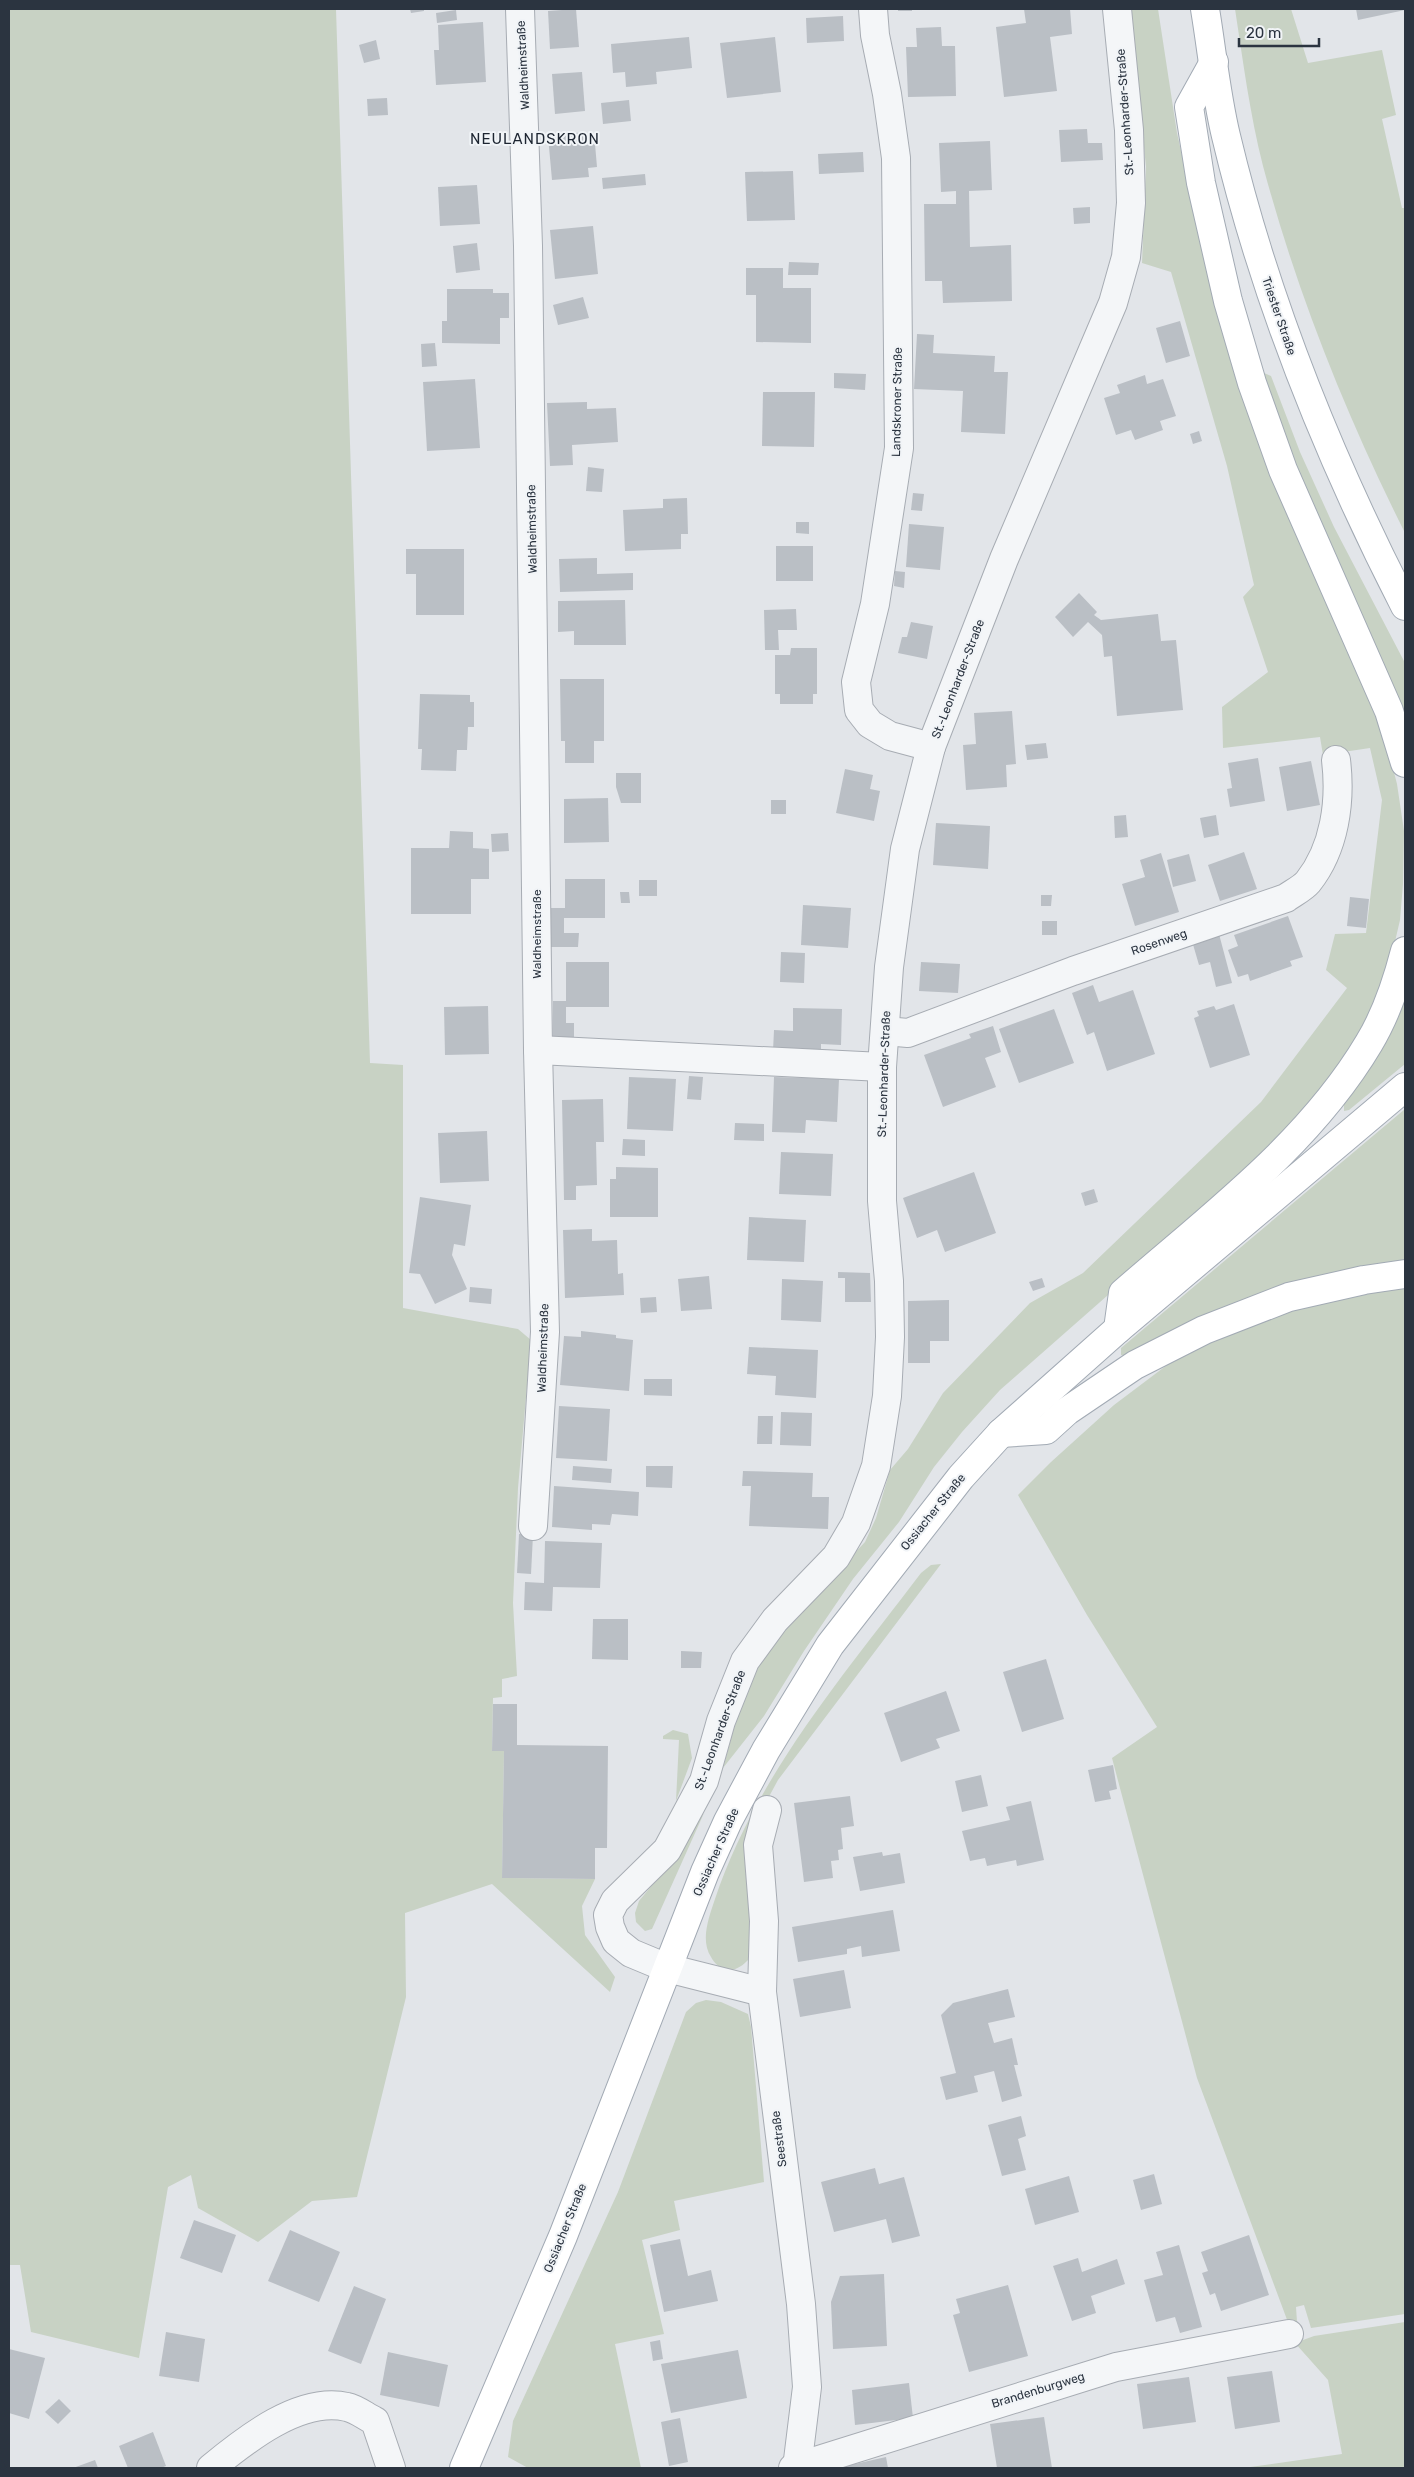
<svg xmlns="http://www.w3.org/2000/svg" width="1414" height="2477" viewBox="0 0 1414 2477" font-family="Rubik,sans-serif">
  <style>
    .green { fill: #c8d2c4 }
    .building { fill: #babfc5 }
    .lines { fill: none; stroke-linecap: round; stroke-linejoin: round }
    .street-casing { stroke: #a7acb3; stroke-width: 30 }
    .primary-casing { stroke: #a2aab4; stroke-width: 30 }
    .street { stroke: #f4f6f8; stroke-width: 28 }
    .primary { stroke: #fff; stroke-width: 28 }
    .labels { text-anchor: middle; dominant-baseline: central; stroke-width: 4; stroke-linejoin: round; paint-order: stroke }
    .street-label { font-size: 12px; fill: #2b3440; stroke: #f1f4f7 }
    .quarter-label { font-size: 15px; letter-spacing: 1px; fill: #1d2531; stroke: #f1f4f7 }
  </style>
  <rect width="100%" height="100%" fill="#e2e5e9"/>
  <g class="green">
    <polygon points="9,9 336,9 370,1063 403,1065 403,1308 518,1329 531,1340 518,1488 513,1603 517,1676 502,1679 502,1697 493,1698 492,1751 504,1751 502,1878 595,1879 582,1906 585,1935 615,1977 610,1992 492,1884 405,1913 406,1997 357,2197 312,2201 258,2242 198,2208 191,2175 168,2187 139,2358 31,2332 20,2265 9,2265"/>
    <polygon points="1130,9 1158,9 1177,133 1218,316 1387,745 1397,784 1404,831 1403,884 1400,920 1390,963 1373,1009 1321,1095 1216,1200 1000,1390 962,1432 934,1467 899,1522 853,1579 804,1651 764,1716 723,1768 745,1688 761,1659 798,1613 865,1542 876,1518 890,1470 908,1449 943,1393 1030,1303 1083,1273 1261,1102 1347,988 1326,970 1335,934 1366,933 1382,800 1370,748 1323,755 1320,737 1223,748 1222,707 1268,672 1243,597 1254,585 1227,466 1171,272 1142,263 1146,167"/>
    <path d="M1235,9h56l17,54 74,-13 14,65 -14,4 20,89h3v325c-59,-118 -108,-240 -142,-367 -13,-51 -20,-105 -28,-157z"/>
    <polygon points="1264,373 1271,376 1300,452 1334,527 1405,663 1405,722 1291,458 1261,381"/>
    <polygon points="1405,992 1405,1064 1349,1110 1344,1111 1344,1103 1375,1057"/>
    <polygon points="1405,1109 1405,1262 1126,1356 1121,1355 1121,1348"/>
    <polygon points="1405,1284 1405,2314 1311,2328 1304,2305 1296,2307 1297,2322 1289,2325 1197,2078 1112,1758 1157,1727 1087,1615 1018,1495 1051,1462 1114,1405 1183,1353 1253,1321 1323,1299"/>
    <path d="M941,1564l-163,216 -33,61 8,114c-7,7 -13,15 -25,15 -7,0 -14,-7 -17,-13 -11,-17 -2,-40 4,-58 41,-123 129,-224 206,-326l10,-8z"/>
    <polygon points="673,1730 688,1734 692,1758 676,1801 679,1740 663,1739 663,1736"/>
    <polygon points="704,1813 652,1929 645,1931 636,1922 635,1913 639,1901 677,1855"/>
    <polygon points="706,2000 721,2002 748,2014 751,2027 764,2182 674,2201 680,2230 642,2240 664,2334 615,2344 641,2468 528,2468 508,2457 513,2421 618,2192 686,2012 696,2003"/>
    <polygon points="1405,2322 1405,2468 1243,2468 1342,2454 1328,2380 1295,2343 1314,2336"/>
  </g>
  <g class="building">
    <polygon points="410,9 424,9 424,11 411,13"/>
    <polygon points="576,9 579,47 550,49 548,11"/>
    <rect x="898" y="9" width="14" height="2"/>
    <polygon points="1024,9 1070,9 1072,34 1050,37 1057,91 1004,97 996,27 1026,23"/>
    <polygon points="1356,9 1405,9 1405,10 1358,20"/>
    <polygon points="456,10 457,20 437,23 436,13"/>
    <polygon points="843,16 844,41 807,43 806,18"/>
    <polygon points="483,22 486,82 436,85 434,50 439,50 438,25"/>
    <polygon points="941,27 942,46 955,46 956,96 908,97 906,47 917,47 916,28"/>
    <polygon points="689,37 692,68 656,72 657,84 626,87 625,72 613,73 611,44"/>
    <polygon points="775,37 781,92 727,98 720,43"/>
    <polygon points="376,40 380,59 364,63 359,45"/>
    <polygon points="582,72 585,111 555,114 552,74"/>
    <polygon points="387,98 388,115 368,116 367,99"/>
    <polygon points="629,100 631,121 603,124 601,103"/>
    <polygon points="1087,129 1088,143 1102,143 1103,160 1061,162 1059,130"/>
    <polygon points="585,132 586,145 595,144 597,167 588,168 589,177 552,180 548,136"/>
    <polygon points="990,141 992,190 969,191 970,247 1011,245 1012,301 943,303 942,281 925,281 924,204 956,204 956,191 941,192 939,143"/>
    <polygon points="863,152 864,172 819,174 818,154"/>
    <polygon points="793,171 795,220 747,221 745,172"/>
    <polygon points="645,174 646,185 603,189 602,178"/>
    <polygon points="477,185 480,224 440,226 438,187"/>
    <polygon points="1090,207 1090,223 1074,224 1073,208"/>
    <polygon points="593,226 598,274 555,279 550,230"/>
    <polygon points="477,243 480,270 456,273 453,246"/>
    <polygon points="789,262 819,263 818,275 788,275"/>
    <polygon points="746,268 783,268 783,288 811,288 811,343 756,342 756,295 746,295"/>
    <polygon points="447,289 493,289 493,293 509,293 509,318 500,318 500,344 442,343 442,321 447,321"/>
    <polygon points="583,297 589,318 558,325 553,305"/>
    <polygon points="1180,321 1190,356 1166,363 1156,328"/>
    <polygon points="917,334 934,335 933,353 995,356 994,372 1008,372 1005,434 961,432 963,391 914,389"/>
    <polygon points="435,343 437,366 422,367 421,344"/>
    <polygon points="834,373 866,374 865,390 834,388"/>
    <polygon points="1145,375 1147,384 1163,379 1176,416 1160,421 1163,430 1135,440 1131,430 1116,435 1104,398 1120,393 1117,385"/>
    <polygon points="475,379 480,448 427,451 423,382"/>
    <polygon points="763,392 815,392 814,447 762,446"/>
    <polygon points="587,402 587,409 616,408 618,442 572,445 573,465 550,466 547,403"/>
    <polygon points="1199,431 1202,441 1193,444 1190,434"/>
    <polygon points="588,467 604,469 602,492 586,491"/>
    <polygon points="913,493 924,494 922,511 911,510"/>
    <polygon points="687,498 688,534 681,534 681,549 625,551 623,510 663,508 663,499"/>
    <polygon points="796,522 809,522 809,534 796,533"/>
    <polygon points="909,524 944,527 940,570 906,567"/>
    <rect x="776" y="546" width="37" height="35"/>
    <polygon points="406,549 464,549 464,615 416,615 416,574 406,574"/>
    <polygon points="597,558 597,574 633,573 633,590 560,592 559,559"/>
    <polygon points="895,571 905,572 904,588 894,586"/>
    <polygon points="1079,593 1097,612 1094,615 1101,620 1158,614 1161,641 1176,640 1183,710 1117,716 1112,656 1104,657 1102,635 1088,622 1073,637 1055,617"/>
    <polygon points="625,600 626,645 574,645 574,631 558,632 558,601"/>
    <polygon points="796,609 797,630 778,630 779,650 765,650 764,610"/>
    <polygon points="911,622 933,626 927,659 898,653 902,637 907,637"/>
    <polygon points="791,648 817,648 817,694 813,694 813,704 780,704 780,694 775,694 775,655 790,655"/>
    <polygon points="560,679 604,679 604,741 594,741 594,763 565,763 565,741 561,741"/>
    <polygon points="420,694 470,695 470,702 474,702 474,727 468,727 467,750 457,750 456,771 421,770 422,749 418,749"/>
    <polygon points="1012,711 1016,764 1006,765 1007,787 966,790 963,745 976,744 974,713"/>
    <polygon points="1046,743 1048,758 1027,760 1025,745"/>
    <polygon points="1258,758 1265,801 1230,807 1227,789 1232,788 1228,763"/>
    <polygon points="1311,761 1320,805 1287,811 1279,767"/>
    <polygon points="845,769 873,775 870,789 880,791 874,821 836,813"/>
    <polygon points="616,773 641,773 641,803 621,803 616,787"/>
    <polygon points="608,798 609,842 564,843 564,799"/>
    <rect x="771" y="800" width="15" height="14"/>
    <polygon points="1126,815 1128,837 1115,838 1114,816"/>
    <polygon points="1216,815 1219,835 1204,838 1200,818"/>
    <polygon points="936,823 990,826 988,869 933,865"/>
    <polygon points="450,831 473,832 473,848 489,849 489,879 471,879 471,914 411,914 411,848 449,848"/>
    <polygon points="508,833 509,851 492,852 491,834"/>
    <polygon points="1244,852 1257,889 1220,901 1208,865"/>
    <polygon points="1161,853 1179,912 1135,926 1122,884 1145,877 1140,860"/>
    <polygon points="1189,854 1196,881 1173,887 1167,860"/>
    <polygon points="565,879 605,879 605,918 564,918 564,933 579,933 578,947 550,947 551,908 565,908"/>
    <rect x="639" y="880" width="18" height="16"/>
    <polygon points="620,892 629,892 630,903 621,903"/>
    <polygon points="1041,895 1052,895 1051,906 1041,906"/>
    <polygon points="1350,897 1369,899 1366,928 1347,926"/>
    <polygon points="803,905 851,908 848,948 801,945"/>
    <polygon points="1288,916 1303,957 1290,961 1292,966 1250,981 1248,974 1238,977 1228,950 1238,946 1234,935"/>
    <rect x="1042" y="921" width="15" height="14"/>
    <polygon points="1219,934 1232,983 1216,987 1210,962 1199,965 1192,941"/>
    <polygon points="781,952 805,953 804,983 780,982"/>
    <polygon points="566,962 609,962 609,1007 566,1007 566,1023 574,1023 574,1038 553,1038 553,1001 566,1001"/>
    <polygon points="921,962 960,964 958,993 919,991"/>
    <polygon points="1093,985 1099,1002 1133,990 1155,1054 1107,1071 1094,1032 1087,1035 1072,993"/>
    <polygon points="1234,1004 1250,1055 1210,1068 1194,1018 1199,1016 1197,1011 1214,1006 1216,1010"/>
    <polygon points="488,1006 489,1054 445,1055 444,1007"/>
    <polygon points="793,1008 842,1009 841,1045 821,1044 821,1053 773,1051 774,1030 793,1031"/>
    <polygon points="1054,1009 1074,1063 1019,1083 999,1029"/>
    <polygon points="993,1026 1001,1052 985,1058 996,1087 943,1107 924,1055 971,1038 969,1034"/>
    <polygon points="689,1076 703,1077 701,1100 687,1099"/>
    <polygon points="629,1077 676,1079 673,1131 627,1129"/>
    <polygon points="774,1077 839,1079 837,1122 806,1120 805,1133 772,1132"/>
    <polygon points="603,1099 604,1142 596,1142 597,1185 576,1186 576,1200 564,1200 562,1100"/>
    <polygon points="735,1123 764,1124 764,1141 734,1140"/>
    <polygon points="487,1131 489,1181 440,1183 438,1133"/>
    <polygon points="623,1139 645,1140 645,1156 622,1155"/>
    <polygon points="781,1152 833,1154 831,1196 779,1194"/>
    <polygon points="616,1167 658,1168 658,1217 610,1217 610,1179 616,1179"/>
    <polygon points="974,1172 996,1233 945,1252 937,1230 917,1238 903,1198"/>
    <polygon points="1094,1189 1098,1202 1085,1206 1081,1193"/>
    <polygon points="420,1197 471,1205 465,1246 454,1244 452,1255 467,1289 435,1304 420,1274 409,1273"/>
    <polygon points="749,1217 806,1220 804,1262 747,1260"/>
    <polygon points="592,1229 592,1241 617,1240 618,1274 623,1273 624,1295 565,1298 563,1230"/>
    <polygon points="838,1272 870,1273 871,1302 845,1302 845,1278 838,1278"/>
    <polygon points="709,1276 712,1309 681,1311 678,1279"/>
    <polygon points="1042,1278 1045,1287 1033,1291 1029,1282"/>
    <polygon points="782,1279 823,1281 821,1322 781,1320"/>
    <polygon points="470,1287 492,1289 491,1304 469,1302"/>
    <polygon points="656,1297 657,1312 641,1313 640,1298"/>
    <polygon points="949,1300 949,1341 930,1341 930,1363 908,1363 908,1301"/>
    <polygon points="581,1331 616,1335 616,1338 633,1340 629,1391 560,1385 564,1336 581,1337"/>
    <polygon points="749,1347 818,1350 816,1398 775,1395 776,1376 747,1374"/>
    <polygon points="644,1379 672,1379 672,1396 644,1395"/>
    <polygon points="559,1406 610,1409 607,1461 556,1458"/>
    <polygon points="781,1412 812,1413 811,1446 780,1445"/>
    <polygon points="758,1416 773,1416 772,1444 757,1444"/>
    <polygon points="573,1466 612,1469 611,1483 572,1480"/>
    <polygon points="646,1466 673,1466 672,1488 646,1487"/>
    <polygon points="743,1471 813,1473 812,1497 829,1497 828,1529 749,1526 751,1486 742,1486"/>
    <polygon points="554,1486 639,1492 638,1516 612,1514 610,1525 592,1524 592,1530 552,1527"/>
    <polygon points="519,1534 533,1535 531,1574 517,1573"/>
    <polygon points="545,1541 602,1543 600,1588 553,1587 552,1611 524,1610 525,1582 544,1583"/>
    <polygon points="593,1619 628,1619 628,1660 592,1659"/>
    <polygon points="681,1651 702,1652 701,1668 681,1668"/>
    <polygon points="1046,1659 1064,1719 1022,1732 1003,1672"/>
    <polygon points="946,1691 960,1731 936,1739 940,1748 901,1762 884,1713"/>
    <polygon points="493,1704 517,1704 517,1745 608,1746 607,1848 595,1848 595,1879 502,1878 504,1751 492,1751"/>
    <polygon points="1113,1765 1117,1789 1109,1791 1111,1799 1095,1802 1088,1770"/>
    <polygon points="981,1775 988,1806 962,1812 955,1781"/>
    <polygon points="850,1796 854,1826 841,1828 843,1849 838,1850 839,1860 831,1861 833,1878 804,1882 794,1803"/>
    <polygon points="1031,1801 1044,1860 1017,1866 1016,1860 987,1866 985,1858 970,1861 962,1831 1010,1820 1006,1807"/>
    <polygon points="882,1852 883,1856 900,1853 905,1883 860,1891 853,1857"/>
    <polygon points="893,1910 900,1951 862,1957 861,1946 847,1949 847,1954 798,1962 792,1927"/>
    <polygon points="844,1970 851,2008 800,2017 793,1979"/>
    <polygon points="1008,1989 1015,2017 988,2023 994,2043 1012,2038 1018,2065 1014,2065 1022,2096 1002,2102 994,2071 974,2076 978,2092 946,2100 940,2077 956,2073 941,2015 953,2003"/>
    <polygon points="1021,2116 1026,2136 1018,2139 1026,2170 1002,2176 988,2125"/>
    <polygon points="875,2168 879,2184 904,2177 920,2236 892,2243 886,2219 834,2232 821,2182"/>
    <polygon points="1154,2174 1162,2204 1141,2210 1133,2180"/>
    <polygon points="1069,2176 1079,2212 1035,2225 1025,2189"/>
    <polygon points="194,2220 236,2235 222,2273 180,2258"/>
    <polygon points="290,2230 340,2252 319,2302 268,2281"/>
    <polygon points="1249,2235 1269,2295 1221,2311 1215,2293 1210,2295 1202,2273 1208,2271 1201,2252"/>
    <polygon points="680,2239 688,2276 711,2270 718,2301 664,2312 650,2245"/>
    <polygon points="1179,2245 1202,2327 1180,2333 1175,2317 1156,2322 1144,2280 1163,2275 1156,2252"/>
    <polygon points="1078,2258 1082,2272 1117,2259 1125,2284 1091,2296 1096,2313 1072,2321 1053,2266"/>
    <polygon points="884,2274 887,2346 833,2349 831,2302 840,2276"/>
    <polygon points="1008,2285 1028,2356 969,2372 953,2315 960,2313 956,2299"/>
    <polygon points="354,2286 386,2299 361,2364 328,2351"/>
    <polygon points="166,2332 205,2339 199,2382 159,2376"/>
    <polygon points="660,2340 663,2359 653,2361 650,2342"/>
    <polygon points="9,2349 45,2358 29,2419 9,2413"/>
    <polygon points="738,2350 747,2398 671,2413 661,2364"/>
    <polygon points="388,2352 448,2365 439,2407 380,2395"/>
    <polygon points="1272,2371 1280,2422 1235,2429 1227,2377"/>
    <polygon points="1189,2377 1196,2422 1143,2429 1137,2384"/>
    <polygon points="909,2383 913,2418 855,2425 852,2390"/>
    <polygon points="59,2399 71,2411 58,2424 45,2412"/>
    <polygon points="1044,2417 1052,2468 997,2468 990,2424"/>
    <polygon points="680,2418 688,2462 669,2466 661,2422"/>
    <polygon points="153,2432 166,2466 161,2468 128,2468 119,2446"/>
    <polygon points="886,2457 888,2468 847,2468 846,2466"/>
    <polygon points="95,2460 98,2468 73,2468"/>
  </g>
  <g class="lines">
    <defs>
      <g id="street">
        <polyline points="520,9 528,246 538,1050 545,1332 533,1526"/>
        <polyline points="873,9 875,35 887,94 896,158 899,448 875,604 856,682 859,710 870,724 890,736 931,747"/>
        <path d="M885,1031l23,2 165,-62 213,-73c7,-5 17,-10 22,-16 27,-34 33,-81 28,-122"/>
        <polyline points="538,1050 882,1067"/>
        <polyline points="767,1810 758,1845 764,1921 762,1992 801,2304 807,2387 797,2468"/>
        <polyline points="762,1992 667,1968 631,1953 616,1941 610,1927 608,1915 615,1901 667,1850 704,1781 721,1721 745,1661 775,1620 836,1557 856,1523 876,1466 887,1396 890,1337 889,1281 882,1201 882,1067 889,967 905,849 931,747 1004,559 1113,303 1126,257 1131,203 1129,130 1117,9"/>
        <path d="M211,2468c34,-28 89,-72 136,-61 10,2 19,10 28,14l16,47"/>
        <polyline points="793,2468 1116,2367 1289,2334"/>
      </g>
      <g id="primary">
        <path d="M1205,9c7,42 11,86 21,127 39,164 102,320 179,470"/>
        <polyline points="1214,62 1189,107 1201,183 1228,301 1252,383 1283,470 1389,711 1405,763"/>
        <path d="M1118,1329l5,-36c87,-76 186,-149 246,-250 17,-28 28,-61 36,-92"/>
        <polyline points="1001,1433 1046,1430 1067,1411 1135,1365 1204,1330 1289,1297 1364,1280 1405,1274"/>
        <polyline points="464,2468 563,2236 705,1872 728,1821 766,1750 830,1645 961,1477 1001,1433 1118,1329 1405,1087"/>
      </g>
    </defs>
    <use href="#street" class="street-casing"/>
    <use href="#primary" class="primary-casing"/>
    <use href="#street" class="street"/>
    <use href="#primary" class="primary"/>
  </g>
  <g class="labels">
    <g class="street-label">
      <text transform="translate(523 65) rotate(-93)">Waldheimstraße</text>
      <text transform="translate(1125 112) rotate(-94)">St.-Leonharder-Straße</text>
      <text transform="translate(1279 316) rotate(71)">Triester Straße</text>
      <text transform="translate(897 402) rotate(-89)">Landskroner Straße</text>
      <text transform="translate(532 529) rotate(-91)">Waldheimstraße</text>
      <text transform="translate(958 679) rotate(-69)">St.-Leonharder-Straße</text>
      <text transform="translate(537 934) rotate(-90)">Waldheimstraße</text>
      <text transform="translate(1159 942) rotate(-19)">Rosenweg</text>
      <text transform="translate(884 1074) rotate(-88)">St.-Leonharder-Straße</text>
      <text transform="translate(543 1348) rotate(-88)">Waldheimstraße</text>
      <text transform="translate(933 1512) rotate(-51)">Ossiacher Straße</text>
      <text transform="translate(720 1730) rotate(-70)">St.-Leonharder-Straße</text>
      <text transform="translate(716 1852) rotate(-66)">Ossiacher Straße</text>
      <text transform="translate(779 2139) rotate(-97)">Seestraße</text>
      <text transform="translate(565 2228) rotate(-68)">Ossiacher Straße</text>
      <text transform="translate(1038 2390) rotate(-17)">Brandenburgweg</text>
    </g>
    <g class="quarter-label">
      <text x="535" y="139">NEULANDSKRON</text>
    </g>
  </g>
  <rect width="1414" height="2477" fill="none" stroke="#2b3440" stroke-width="20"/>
  <path d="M1239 38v8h80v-8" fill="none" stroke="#2b3440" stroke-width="2.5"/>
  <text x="1246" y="38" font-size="15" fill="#2b3440" stroke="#f1f4f7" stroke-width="4" paint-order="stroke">20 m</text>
</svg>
